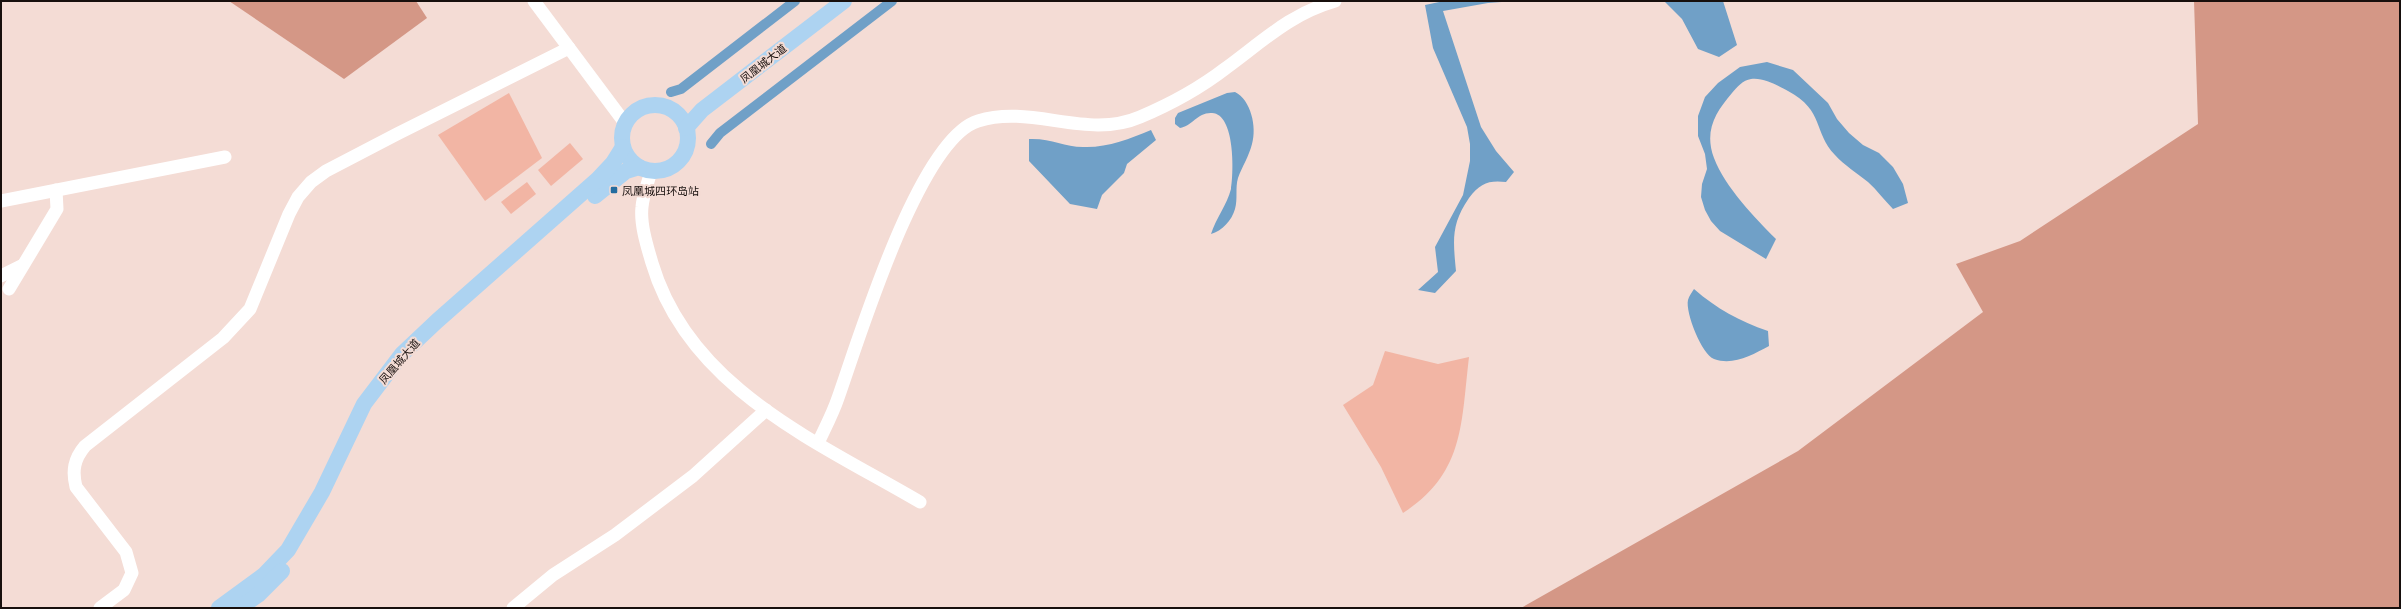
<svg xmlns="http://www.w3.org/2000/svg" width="2401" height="609" viewBox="0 0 2401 609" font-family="Lato,'Noto Sans SC',sans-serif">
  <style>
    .green { fill: #f2b5a4 }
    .forest { fill: #d49786 }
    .water { fill: #70a0c7 }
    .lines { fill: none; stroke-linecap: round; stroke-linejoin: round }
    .canal { stroke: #70a0c7; stroke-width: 10 }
    .minor { stroke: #fff; stroke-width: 13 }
    .major { stroke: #add3f1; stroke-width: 16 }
    .poi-dot { fill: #246c9f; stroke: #f4dcd5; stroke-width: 1.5 }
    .labels { text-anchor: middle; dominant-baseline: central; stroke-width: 4; stroke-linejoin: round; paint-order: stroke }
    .street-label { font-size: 11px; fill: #170f0d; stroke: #f4dcd5 }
    .poi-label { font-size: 11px; fill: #170f0d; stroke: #f4dcd5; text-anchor: start }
  </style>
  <rect width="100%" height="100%" fill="#f4dcd5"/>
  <g class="green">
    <polygon points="509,93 542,158 485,201 438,135"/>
    <polygon points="570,143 583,159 551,186 538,170"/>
    <polygon points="527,182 536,194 511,214 501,202"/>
    <path d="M1385,351l53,13 31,-7c-8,66 -4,116 -66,156l-22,-46 -38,-62 30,-20z"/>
  </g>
  <g class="forest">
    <polygon points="229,1 416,1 427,18 344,79"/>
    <polygon points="2194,1 2400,1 2400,608 1521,608 1798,451 1983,312 1956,264 2020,241 2198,124"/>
  </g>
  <g class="water">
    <path d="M1444,1h71l-27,2 -45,8 38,116 15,24 18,21 -8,10c-17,-2 -26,1 -37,16 -18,26 -16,42 -13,73l-21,22 -17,-3 20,-18 -3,-25 28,-52 7,-34v-17l-3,-17 -34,-79 -8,-43z"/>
    <polygon points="1664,1 1723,1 1737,45 1719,57 1698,49 1682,19"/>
    <path d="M1767,62l26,8 35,33 9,16 12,14 14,12 16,8 14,14 10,17 5,19 -15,6c-9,-9 -16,-19 -25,-27 -11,-9 -24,-17 -33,-27 -22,-23 -10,-44 -47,-64 -9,-5 -25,-14 -37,-12 -8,1 -14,8 -19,14 -17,20 -28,38 -18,65 11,29 41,60 62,81l-10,20 -46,-28 -9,-10 -6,-11 -4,-13 1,-13 5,-15 -2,-15 -7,-18v-20l7,-19 13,-14 22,-16z"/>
    <path d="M1235,92c16,8 22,35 17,52 -3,12 -10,23 -14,34 -3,10 0,21 -3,31 -3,11 -13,22 -24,25 5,-16 16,-29 20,-45 3,-17 4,-75 -19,-76 -14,-1 -20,13 -32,15l-5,-4v-6l3,-5 49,-20z"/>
    <path d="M1151,130l5,10 -29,24 -3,9 -22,22 -5,14 -27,-5 -41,-43v-22c22,-1 35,8 54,8 24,1 46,-8 68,-17z"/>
    <path d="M1694,289c23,20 45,32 74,42l1,15c-17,9 -36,20 -55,13 -12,-4 -29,-47 -26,-59 1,-4 4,-8 6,-11z"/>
  </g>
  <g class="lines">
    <g class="canal">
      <polyline points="671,92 681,89 795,1"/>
      <polyline points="711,144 720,133 892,1"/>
    </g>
    <g class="minor">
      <polyline points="534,1 625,123"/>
      <path d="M651,171c-3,12 -8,24 -9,36 -2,17 5,39 10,56 37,125 164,178 268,239"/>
      <polyline points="1,201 225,157"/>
      <polyline points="1,276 23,265"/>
      <polyline points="9,289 57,209 56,190"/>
      <path d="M818,443c7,-15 15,-30 20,-45 21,-59 81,-259 140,-277 54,-17 109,19 162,-4 31,-13 60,-29 86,-49 37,-27 64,-54 109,-67"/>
      <path d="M100,608l24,-18 8,-17 -6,-21 -50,-65c-4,-16 -2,-28 9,-41l138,-108 27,-29 39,-95 9,-17 13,-15 15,-11 71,-37 172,-86"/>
      <polyline points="513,608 553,575 615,535 693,476 766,410"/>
    </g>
    <g class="major">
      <circle cx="655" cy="138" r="33"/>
      <polyline points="686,128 702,110 844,1"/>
      <polyline points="595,196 626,171 639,167"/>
      <polyline points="219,608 264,575 288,550 322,492 364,404 402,354 437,321 598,179 613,163 623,147"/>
      <polyline points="239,608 258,595 282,571"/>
    </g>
  </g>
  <rect class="poi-dot" x="610" y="186" width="8" height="8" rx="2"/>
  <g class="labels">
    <g class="street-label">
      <text transform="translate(763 63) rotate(-38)">凤凰城大道</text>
      <text transform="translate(399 361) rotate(-49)">凤凰城大道</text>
    </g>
    <g class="poi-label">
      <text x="622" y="190">凤凰城四环岛站</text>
    </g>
  </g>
  <rect width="2401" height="609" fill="none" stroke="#170f0d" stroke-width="4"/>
</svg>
